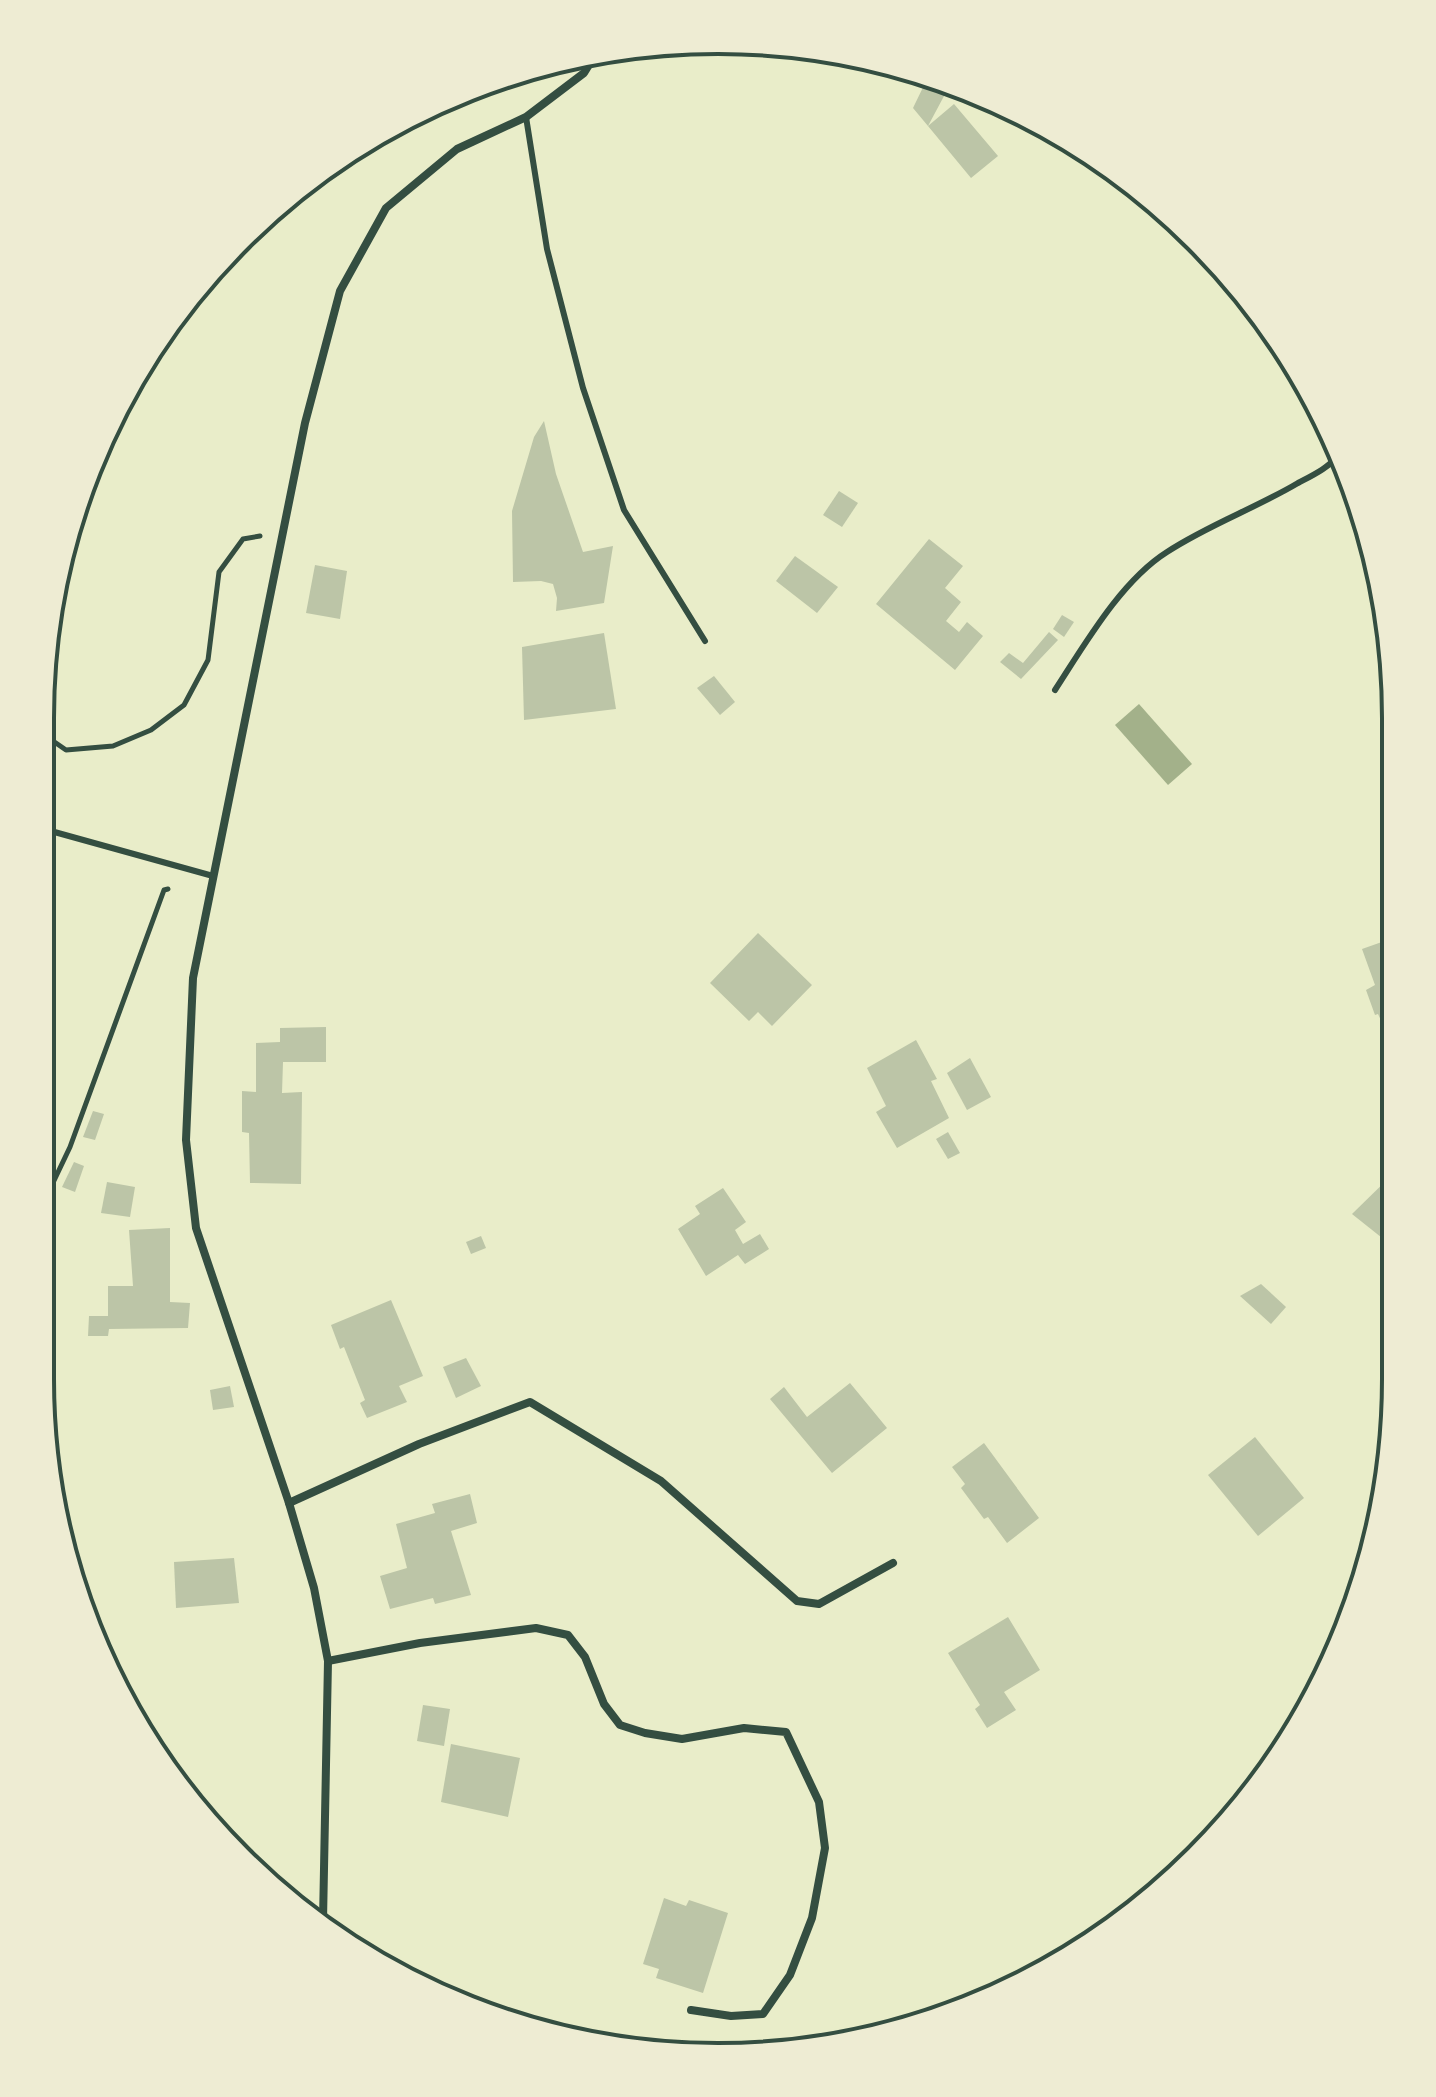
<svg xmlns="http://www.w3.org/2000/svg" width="1436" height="2097" viewBox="0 0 1436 2097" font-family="'Public Sans',sans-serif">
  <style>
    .water { fill: #a3b18a }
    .building { fill: #bcc5a7 }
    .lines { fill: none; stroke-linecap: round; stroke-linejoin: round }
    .path { stroke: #344e41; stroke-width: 5 }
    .service { stroke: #344e41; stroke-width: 6 }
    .minor { stroke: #344e41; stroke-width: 8 }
    .rim { fill: none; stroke: #344e41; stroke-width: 4 }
  </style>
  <rect width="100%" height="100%" fill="#e9edc9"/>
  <polygon class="water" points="1139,704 1192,764 1168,785 1115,725"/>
  <g class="building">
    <polygon points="928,77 951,83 928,126 954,104 998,156 971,178 928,126 913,108"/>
    <polygon points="405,120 390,141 379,134 398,124"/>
    <polygon points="544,421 556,474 583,552 613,546 604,603 556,611 557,598 553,584 541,581 513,582 512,511 534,437"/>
    <polygon points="839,491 858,503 842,527 823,515"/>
    <polygon points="929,539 963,566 945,588 961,602 946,621 959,632 967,622 983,636 955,670 876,604"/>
    <polygon points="795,556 838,587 817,613 776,581"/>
    <polygon points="315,565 347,571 340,619 306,613"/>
    <polygon points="1062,615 1074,622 1064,637 1053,629"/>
    <polygon points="1049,632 1058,640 1021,679 1000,662 1009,653 1023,663"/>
    <polygon points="604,633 616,709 524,720 522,647"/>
    <polygon points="714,676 735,702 720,715 697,688"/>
    <polygon points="758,933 812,985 772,1026 758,1012 749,1021 710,983"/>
    <polygon points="1396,937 1396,1053 1378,1014 1375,1015 1366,990 1375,985 1362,949"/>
    <polygon points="326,1027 326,1062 283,1062 282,1093 302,1092 301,1184 250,1183 249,1133 242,1132 242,1091 256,1092 256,1043 280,1042 280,1028"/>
    <polygon points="916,1040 937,1079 931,1081 949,1118 897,1148 876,1112 886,1106 867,1068"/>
    <polygon points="970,1058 991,1097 967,1110 947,1073"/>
    <polygon points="93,1111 104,1114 95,1140 83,1137"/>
    <polygon points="948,1132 960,1153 948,1159 936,1139"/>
    <polygon points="74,1162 84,1166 75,1192 62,1187"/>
    <polygon points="1396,1171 1396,1249 1352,1214"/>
    <polygon points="107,1182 135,1187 130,1217 101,1213"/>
    <polygon points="723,1188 746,1222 735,1230 743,1244 760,1234 769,1249 745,1264 738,1255 706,1276 678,1229 700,1214 695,1206"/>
    <polygon points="170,1228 170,1302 190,1303 188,1328 109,1329 108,1336 88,1336 89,1316 108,1316 108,1286 133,1286 129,1230"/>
    <polygon points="481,1236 486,1248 471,1254 466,1242"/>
    <polygon points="1261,1284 1286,1307 1271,1324 1240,1296"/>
    <polygon points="391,1300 423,1376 399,1386 407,1402 367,1418 360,1403 365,1400 344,1347 340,1349 331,1325"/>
    <polygon points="466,1358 481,1386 456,1398 443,1367"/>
    <polygon points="850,1383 887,1428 832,1473 770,1399 784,1387 807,1417"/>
    <polygon points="230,1386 234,1407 213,1410 210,1390"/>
    <polygon points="1255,1437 1304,1498 1258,1536 1208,1475"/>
    <polygon points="984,1443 1039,1518 1007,1543 988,1517 984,1519 961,1488 965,1484 952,1467"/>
    <polygon points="470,1494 477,1523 451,1531 471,1595 435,1604 433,1598 390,1609 380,1576 407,1568 396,1524 435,1513 432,1504"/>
    <polygon points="234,1558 239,1603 176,1608 174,1562"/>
    <polygon points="1008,1617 1040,1670 1004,1692 1016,1710 987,1728 975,1709 980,1705 948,1653"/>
    <polygon points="423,1705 450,1709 444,1746 417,1741"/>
    <polygon points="451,1744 520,1758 508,1817 441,1802"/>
    <polygon points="664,1898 686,1906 689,1900 728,1913 703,1993 656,1978 659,1969 643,1964"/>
  </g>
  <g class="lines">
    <g class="path">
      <polyline points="40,732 66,750 113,746 151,730 184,705 208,660 219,572 243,539 260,536"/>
      <polyline points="40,1210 70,1147 164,890 168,889"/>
    </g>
    <g class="service">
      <polyline points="526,117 547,249 583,388 624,510 705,641"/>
      <path d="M1055,690c30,-46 66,-109 112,-138 41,-27 89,-44 131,-69 15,-8 30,-15 41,-28"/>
      <polyline points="40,828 213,876"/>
    </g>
    <g class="minor">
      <polyline points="289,1503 419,1444 530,1402 661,1481 797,1601 819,1604 893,1563"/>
      <polyline points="328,1661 420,1643 536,1628 568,1635 585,1657 604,1704 620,1725 645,1733 682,1739 744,1728 786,1732 819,1802 825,1848 812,1918 790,1975 763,2014 731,2016 691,2010"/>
      <polyline points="323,1921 328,1661 314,1588 289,1503 196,1228 186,1140 193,978 305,423 340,291 386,208 457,149 526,117 584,73 597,52"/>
    </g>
  </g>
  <path d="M0 0H1436V2097H0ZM718 54H718A664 664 0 0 1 1382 718V1379A664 664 0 0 1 718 2043H718A664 664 0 0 1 54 1379V718A664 664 0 0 1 718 54Z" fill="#eeecd3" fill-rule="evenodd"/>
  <path class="rim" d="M718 54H718A664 664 0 0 1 1382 718V1379A664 664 0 0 1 718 2043H718A664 664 0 0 1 54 1379V718A664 664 0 0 1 718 54Z"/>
</svg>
